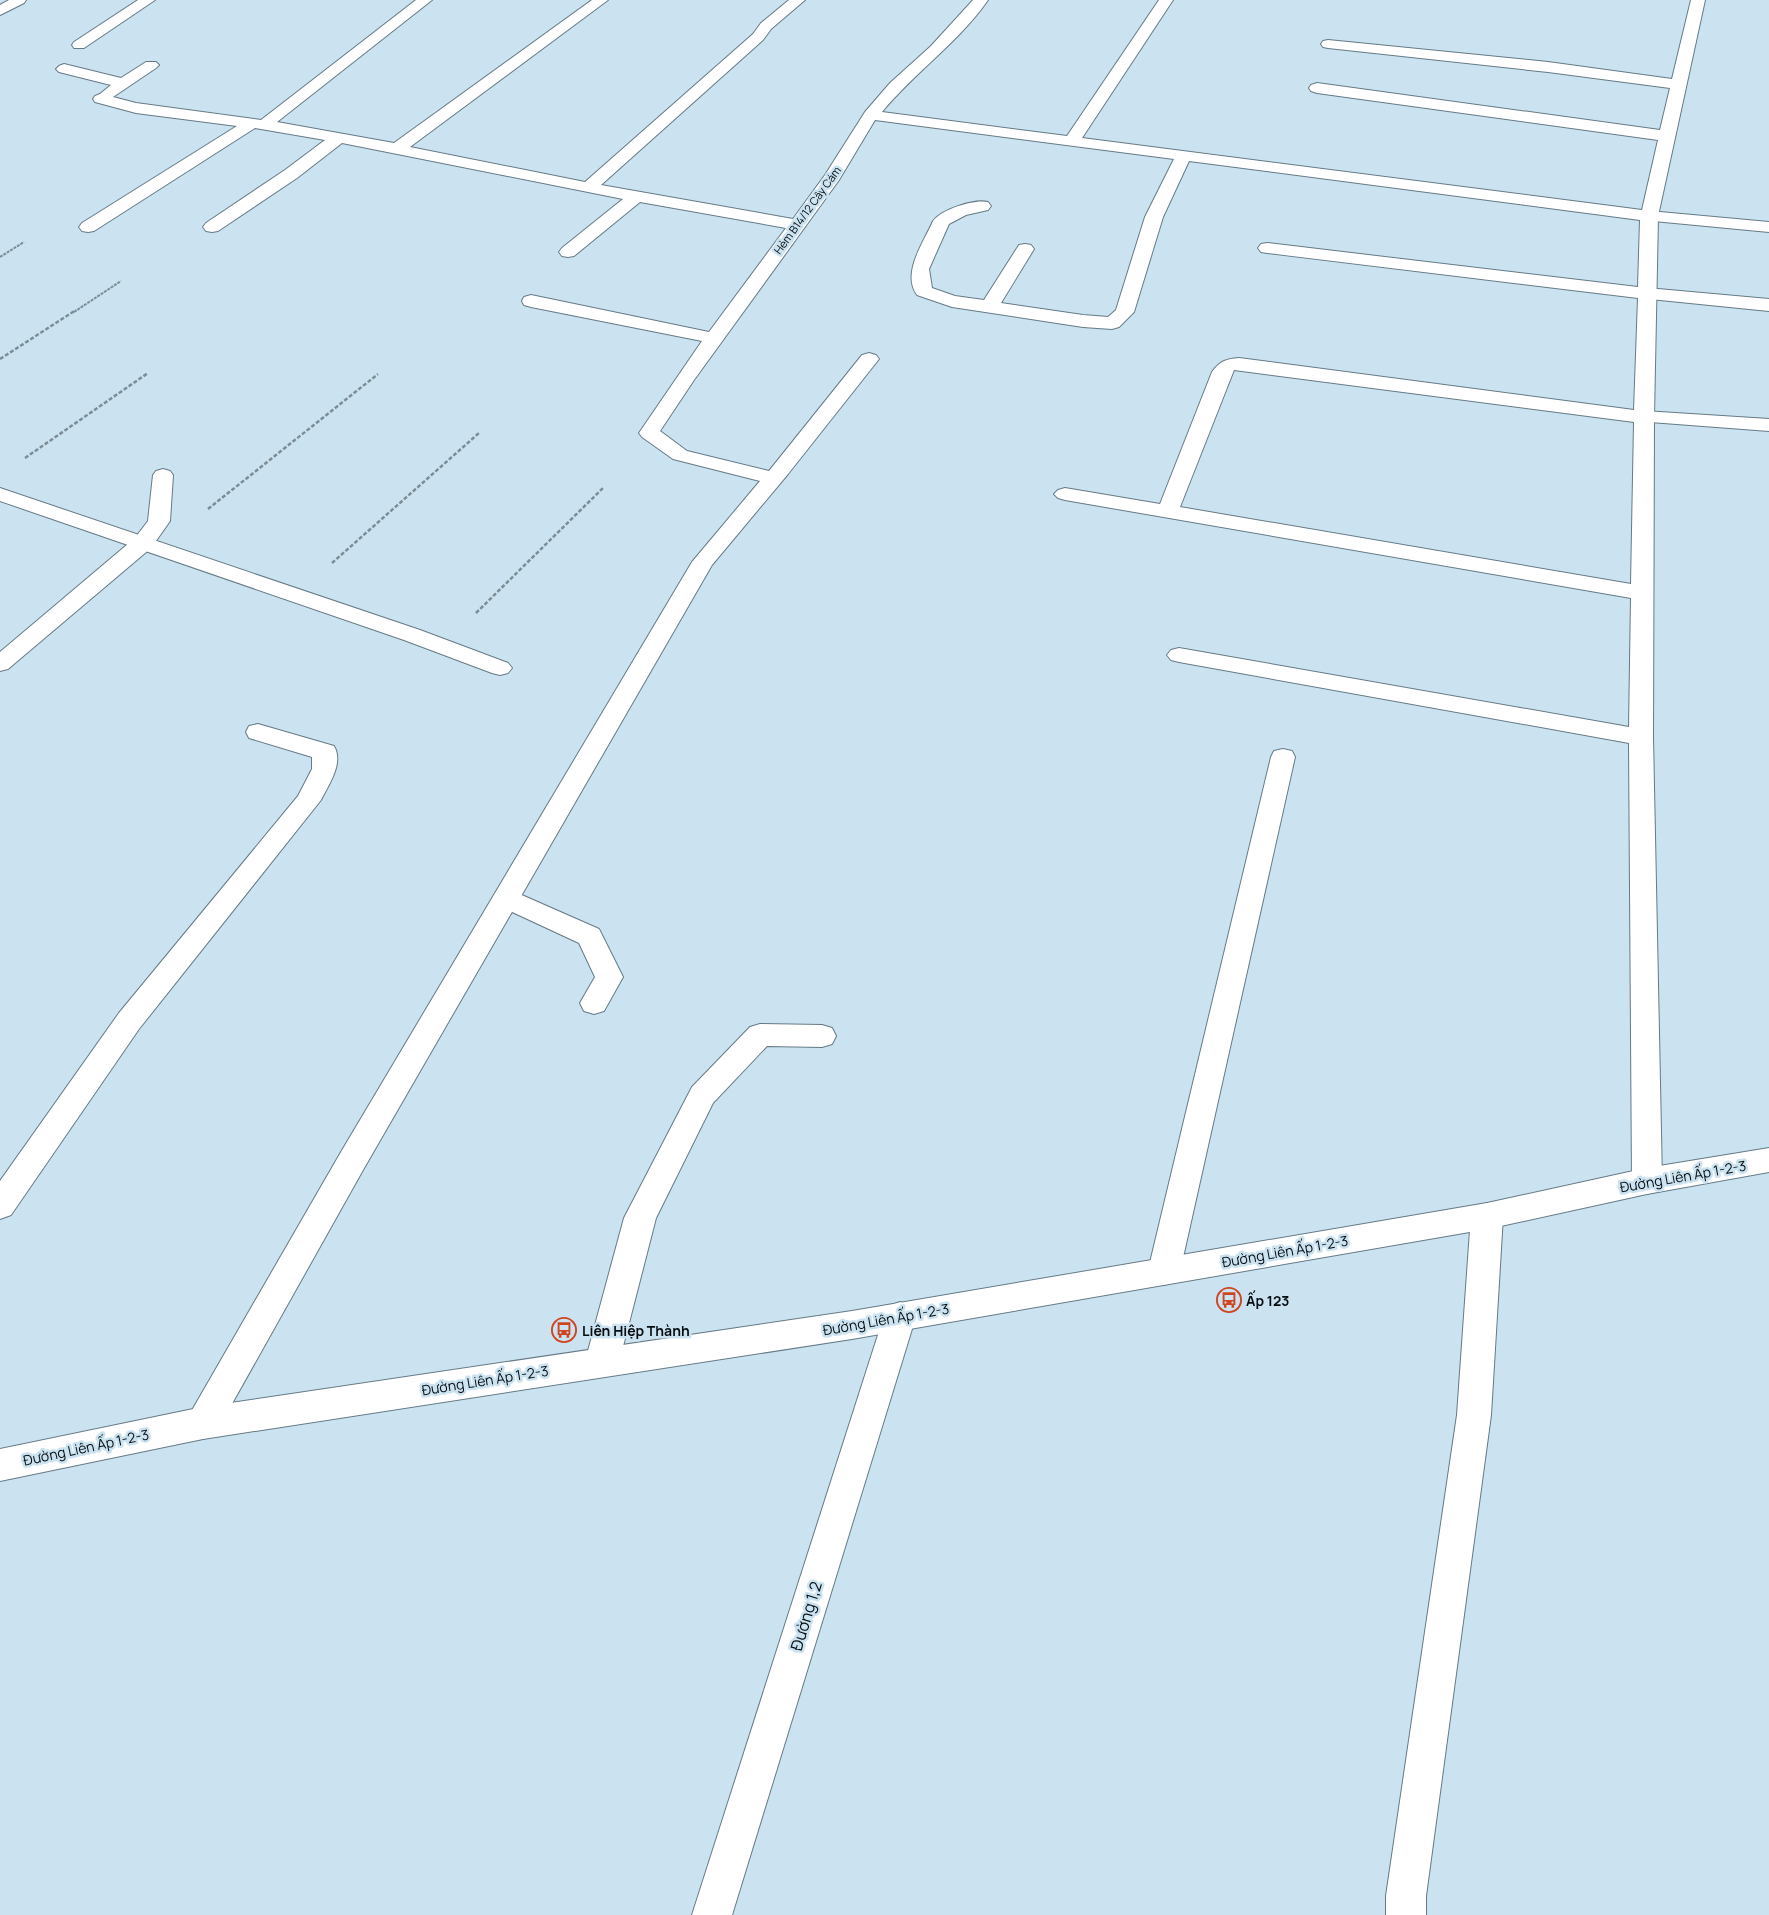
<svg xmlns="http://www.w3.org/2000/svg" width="1769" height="1915" viewBox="0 0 1769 1915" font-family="Manrope,sans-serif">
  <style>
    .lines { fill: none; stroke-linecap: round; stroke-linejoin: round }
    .lane-casing { stroke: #657a86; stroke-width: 2 }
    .street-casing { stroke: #657a86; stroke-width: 2 }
    .secondary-casing { stroke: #657a86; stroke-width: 2 }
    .path-far1 { stroke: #7c8d96; stroke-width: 2; stroke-dasharray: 3 1; stroke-linecap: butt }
    .path { stroke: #7c8d96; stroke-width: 2.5; stroke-dasharray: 4 2; stroke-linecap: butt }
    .lane { fill: #fff; fill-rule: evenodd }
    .street { fill: #fff; fill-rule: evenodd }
    .secondary { fill: #fff; fill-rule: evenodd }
    .labels { text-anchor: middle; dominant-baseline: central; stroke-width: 5; stroke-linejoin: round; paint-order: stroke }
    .far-street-label { font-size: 11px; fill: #060d11; stroke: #cbe3f0 }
    .street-label { font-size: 14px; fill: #060d11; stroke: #cbe3f0 }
    .poi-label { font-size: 14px; font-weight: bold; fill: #060d11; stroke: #cbe3f0; text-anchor: start }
    .near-street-label { font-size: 16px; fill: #060d11; stroke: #cbe3f0 }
  </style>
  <rect width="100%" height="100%" fill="#cbe3f0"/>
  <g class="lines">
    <defs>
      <g id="lane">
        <polygon points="1649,211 1769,222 1769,232 1643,220 1640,216 1643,212"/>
        <polygon points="1647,288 1769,299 1769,311 1640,298 1638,294 1640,290"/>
        <polygon points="1644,411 1769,419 1769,431 1637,421 1634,417 1637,413"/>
        <polygon points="163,469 170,471 173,475 170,521 151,548 8,669 0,671 0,652 135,538 148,521 153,475 156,471"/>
        <path d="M258,724l76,22c10,17 -5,38 -13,54l-182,229 -128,186 -11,4v-38l119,-168 179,-217 14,-27v-12l-63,-19 -3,-6 3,-6z"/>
        <polygon points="506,888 599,929 623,977 604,1011 594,1014 584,1011 580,1003 595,977 579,943 497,905 493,898 497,891"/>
        <polygon points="760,1024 822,1025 832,1028 836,1036 832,1044 822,1047 767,1046 713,1103 656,1218 619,1362 614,1372 602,1377 590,1372 585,1362 624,1218 692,1087 750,1027"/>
      </g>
      <g id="street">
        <polygon points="9,0 26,0 24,3 0,15 0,5"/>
        <polygon points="138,0 155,0 84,48 74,48 72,45 74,42"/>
        <path d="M416,0h16l-155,122 117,21 198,-143h16l-198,147 175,35 168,-148 8,-11 28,-23h16l-34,29 -8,11 -162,145 192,34 32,-44 40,-63 25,-29 41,-37 42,-46h15c-29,42 -73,72 -106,112l185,24 92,-136h14l-91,138 560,72 16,-70 -341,-47 -6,-2 -2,-3 2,-3 6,-2 343,47 10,-42 -122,-16 -220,-24 -5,-1 -2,-3 2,-3 5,-1 220,22 124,17 19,-79h14l-47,216 -4,201 -1,320 9,444 -4,9 -11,4 -11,-4 -4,-9 -3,-438 -450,-81 -8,-2 -4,-5 4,-5 8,-2 450,79 2,-129 -566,-98 -7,-2 -4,-4 4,-4 7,-2 95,16 52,-132c8,-11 14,-13 27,-14l395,52 4,-112 -371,-45 -6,-1 -3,-4 3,-4 6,-1 371,44 2,-67 -451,-59 -26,56 -29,95 -15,15 -7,2 -29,-2 -131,-20 -35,-12c-16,-22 7,-53 16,-74 9,-12 41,-22 55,-19l3,4 -3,4 -22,5 -17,9 -20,45 3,19 23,8 29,4 35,-55 6,-1 6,1 3,4 -33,54 82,12 25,2 8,-7 29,-93 29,-58 -299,-39 -36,60 -145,200 -34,51 27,20 82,20 93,-116 7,-2 7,2 3,4 -91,115 -76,91 -349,605 -148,264 -12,5 -12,-5 -5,-11 5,-11 150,-260 351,-590 68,-81 -87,-22 -31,-22 -3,-4 63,-92 -171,-34 -7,-2 -2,-4 2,-4 7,-2 178,37 77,-104 -146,-26 -66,54 -6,1 -6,-1 -3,-4 3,-4 61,-49 -281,-56 -45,35 -79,53 -6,1 -6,-1 -3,-4 3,-4 79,-53 40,-30 -70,-12 -161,103 -6,1 -6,-1 -3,-4 3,-4 155,-97 -101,-13 -41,-11 -2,-3 2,-3 5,-2 11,-9 -52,-13 -3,-3 3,-3 5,-2 57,14 25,-16h10l3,3 -3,3 -43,29 23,6 125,17zM1234,370l400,52 -3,162 -451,-77z"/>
        <polygon points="0,488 420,630 508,663 512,668 508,673 500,675 492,673 404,640 0,501"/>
        <polygon points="1283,749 1292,751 1295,757 1180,1271 1175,1281 1164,1285 1153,1281 1148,1271 1271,757 1274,751"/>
        <polygon points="1487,1203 1498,1207 1503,1216 1491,1415 1426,1896 1426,1915 1386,1915 1386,1896 1457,1415 1471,1216 1476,1207"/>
        <polygon points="900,1302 911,1306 916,1316 732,1915 692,1915 884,1316 889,1306"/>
      </g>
      <polygon id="secondary" points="1769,1148 1769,1172 1647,1194 1487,1229 852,1339 203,1439 0,1481 0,1449 203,1407 852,1311 1487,1203 1647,1168"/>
    </defs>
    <use href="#lane" class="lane-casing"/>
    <use href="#street" class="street-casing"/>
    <use href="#secondary" class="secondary-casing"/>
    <g class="path-far1">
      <polyline points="0,257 24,242"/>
      <polyline points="74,312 121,281"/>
    </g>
    <g class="path">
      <polyline points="0,359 76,310"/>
      <polyline points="25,458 148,373"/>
      <polyline points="208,509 378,374"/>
      <polyline points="332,563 479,433"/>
      <polyline points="476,613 603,488"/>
    </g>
    <use href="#lane" class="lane"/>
    <use href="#street" class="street"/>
    <use href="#secondary" class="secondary"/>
  </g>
  <defs>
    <symbol id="bus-ring" viewBox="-11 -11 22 22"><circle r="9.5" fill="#cbe3f0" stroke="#cf4521" stroke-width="1.5"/><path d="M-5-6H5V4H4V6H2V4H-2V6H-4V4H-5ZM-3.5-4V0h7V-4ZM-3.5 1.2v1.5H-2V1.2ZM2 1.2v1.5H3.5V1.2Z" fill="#cf4521"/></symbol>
  </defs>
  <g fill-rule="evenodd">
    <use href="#bus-ring" x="1215" y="1286" width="28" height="28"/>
    <use href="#bus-ring" x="550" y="1316" width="28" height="28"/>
  </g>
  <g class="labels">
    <g class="far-street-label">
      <text transform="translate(807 210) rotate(-54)">Hẻm B14/12 Cây Cám</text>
    </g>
    <g class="street-label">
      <text transform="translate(1683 1176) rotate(-10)">Đường Liên Ấp 1-2-3</text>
      <text transform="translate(1285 1251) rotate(-10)">Đường Liên Ấp 1-2-3</text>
      <text transform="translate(886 1319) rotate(-10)">Đường Liên Ấp 1-2-3</text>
      <text transform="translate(485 1380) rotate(-9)">Đường Liên Ấp 1-2-3</text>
      <text transform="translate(86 1447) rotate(-12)">Đường Liên Ấp 1-2-3</text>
    </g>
    <g class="poi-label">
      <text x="1246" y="1300">Ấp 123</text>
      <text x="582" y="1330">Liên Hiệp Thành</text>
    </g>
    <g class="near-street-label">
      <text transform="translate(806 1616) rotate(-73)">Đường 1,2</text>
    </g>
  </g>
</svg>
